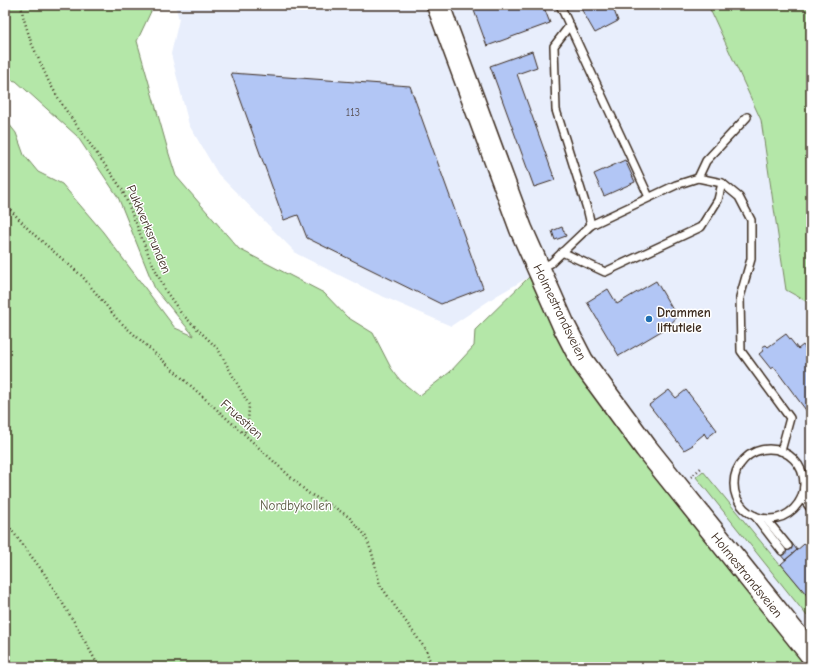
<svg xmlns="http://www.w3.org/2000/svg" width="816" height="672" viewBox="0 0 816 672" font-family="'Comic Neue',sans-serif">
  <style>
    .built { fill: #e8eefc }
    .green { fill: #b4e7a8; stroke: #788863 }
    .building { fill: #b2c6f5; stroke: #3b2a1e }
    .lines { fill: none; stroke-linecap: round; stroke-linejoin: round }
    .service-casing { stroke: #3b2a1e; stroke-width: 10 }
    .primary-casing { stroke: #3b2a1e; stroke-width: 25 }
    .path { stroke: #3b2a1e; stroke-width: 2.5; stroke-dasharray: 1 3; stroke-linecap: butt }
    .service { stroke: #fff; stroke-width: 7 }
    .primary { stroke: #fff; stroke-width: 22 }
    .poi-dot { fill: #1f6fb2; stroke: #fff; stroke-width: 1.5 }
    .labels { text-anchor: middle; dominant-baseline: central; stroke-width: 3; stroke-linejoin: round; paint-order: stroke }
    .number-label { font-size: 11px; fill: #595154 }
    .street-label { font-size: 13px; fill: #3b2a1e; stroke: #fff }
    .poi-label { font-size: 13px; font-weight: bold; fill: #3b2a1e; stroke: #fff; text-anchor: start }
    .park-label { font-size: 13px; fill: #595940; stroke: #fff }
  </style>
  <rect width="100%" height="100%" fill="#fff"/>
  <filter id="ink" filterUnits="userSpaceOnUse"><feTurbulence type="fractalNoise" baseFrequency=".025" numOctaves="2"/><feDisplacementMap in="SourceGraphic" scale="8" xChannelSelector="R" yChannelSelector="G"/><feConvolveMatrix kernelMatrix="1 2 1 2 8 2 1 2 1" color-interpolation-filters="sRGB"/></filter>
  <g filter="url(#ink)">
    <polygon class="built" points="175,5 708,5 761,120 786,290 811,304 811,651 646,448 539,269 529,277 496,296 451,326 375,293 297,254 218,174 189,125 171,54 179,19"/>
    <g class="green">
      <polygon points="5,5 154,5 137,41 169,154 176,176 239,249 324,293 347,317 373,333 391,368 400,380 419,396 450,372 474,346 475,330 529,277 555,329 747,590 810,667 5,667 5,119 16,133 24,155 38,172 62,184 103,232 175,328 194,336 155,289 118,197 77,136 16,81 5,79"/>
      <polygon points="708,5 811,5 811,304 786,290 761,120"/>
      <polygon points="703,471 780,565 781,564 811,600 811,621 696,477"/>
    </g>
    <g class="building">
      <polygon points="472,5 543,5 550,23 487,46"/>
      <polygon points="579,5 612,5 618,21 595,33"/>
      <polygon points="532,51 537,67 517,74 555,180 534,187 490,66"/>
      <polygon points="231,73 410,86 483,288 441,304 307,238 298,215 284,220"/>
      <polygon points="625,160 635,182 604,196 594,174"/>
      <polygon points="562,227 566,236 555,240 552,231"/>
      <polygon points="656,281 677,317 668,327 619,356 587,302 608,289 617,304"/>
      <polygon points="786,334 798,349 803,345 811,356 811,417 774,367 771,369 759,354 764,350 762,347 766,345 768,347"/>
      <polygon points="669,390 676,398 686,390 717,430 707,438 704,433 704,434 692,444 693,445 684,450 649,405"/>
      <polygon points="811,538 811,600 781,564"/>
      <polygon points="791,542 797,550 785,560 779,553"/>
    </g>
    <g class="lines">
      <defs>
        <g id="service">
          <polyline points="560,5 649,197"/>
          <polyline points="570,25 554,46 556,110 588,212 591,225"/>
          <polyline points="698,178 706,161 747,117"/>
          <polyline points="562,252 605,272 701,227 718,200 722,183"/>
          <polyline points="541,268 551,263 591,225 676,185 698,178 722,183 739,197 751,220 751,259 740,297 741,351 790,418 781,451"/>
          <circle cx="769" cy="484" r="35"/>
          <polyline points="803,474 811,485"/>
          <polyline points="804,488 811,497"/>
          <polyline points="802,497 811,509"/>
          <polyline points="755,516 782,551"/>
          <polyline points="766,519 788,546"/>
        </g>
        <polyline id="primary" points="438,5 521,229 564,326 582,361 646,448 811,654"/>
      </defs>
      <use href="#service" class="service-casing"/>
      <use href="#primary" class="primary-casing"/>
      <g class="path">
        <polyline points="21,5 23,16 31,42 49,82 63,106 122,189 149,256 165,290 181,313 218,349 249,405 248,424 244,434"/>
        <polyline points="5,204 31,232 82,276 117,319 244,434 308,493 334,507 349,517 365,535 372,553 380,585 426,650 432,667"/>
        <polyline points="691,477 701,468"/>
        <polyline points="5,525 7,524 44,573 76,625 99,667"/>
      </g>
      <use href="#service" class="service"/>
      <use href="#primary" class="primary"/>
    </g>
  </g>
  <circle class="poi-dot" cx="649" cy="319" r="4"/>
  <g class="labels">
    <g class="number-label">
      <text x="353" y="112">113</text>
    </g>
    <g class="street-label">
      <text transform="translate(149 229) rotate(67)">Pukkverksrunden</text>
      <text transform="translate(560 312) rotate(64)">Holmestrandsveien</text>
      <text transform="translate(242 419) rotate(42)">Fruestien</text>
      <text transform="translate(747 575) rotate(51)">Holmestrandsveien</text>
    </g>
    <g class="poi-label">
      <text x="657" y="312">Drammen<tspan x="657" dy="15">liftutleie</tspan></text>
    </g>
    <g class="park-label">
      <text x="296" y="505">Nordbykollen</text>
    </g>
  </g>
  <rect width="816" height="672" fill="none" stroke="#fff" stroke-width="20"/>
  <rect x="10" y="10" width="796" height="652" fill="none" stroke="#3b2a1e" stroke-width="1.5" filter="url(#ink)"/>
</svg>
